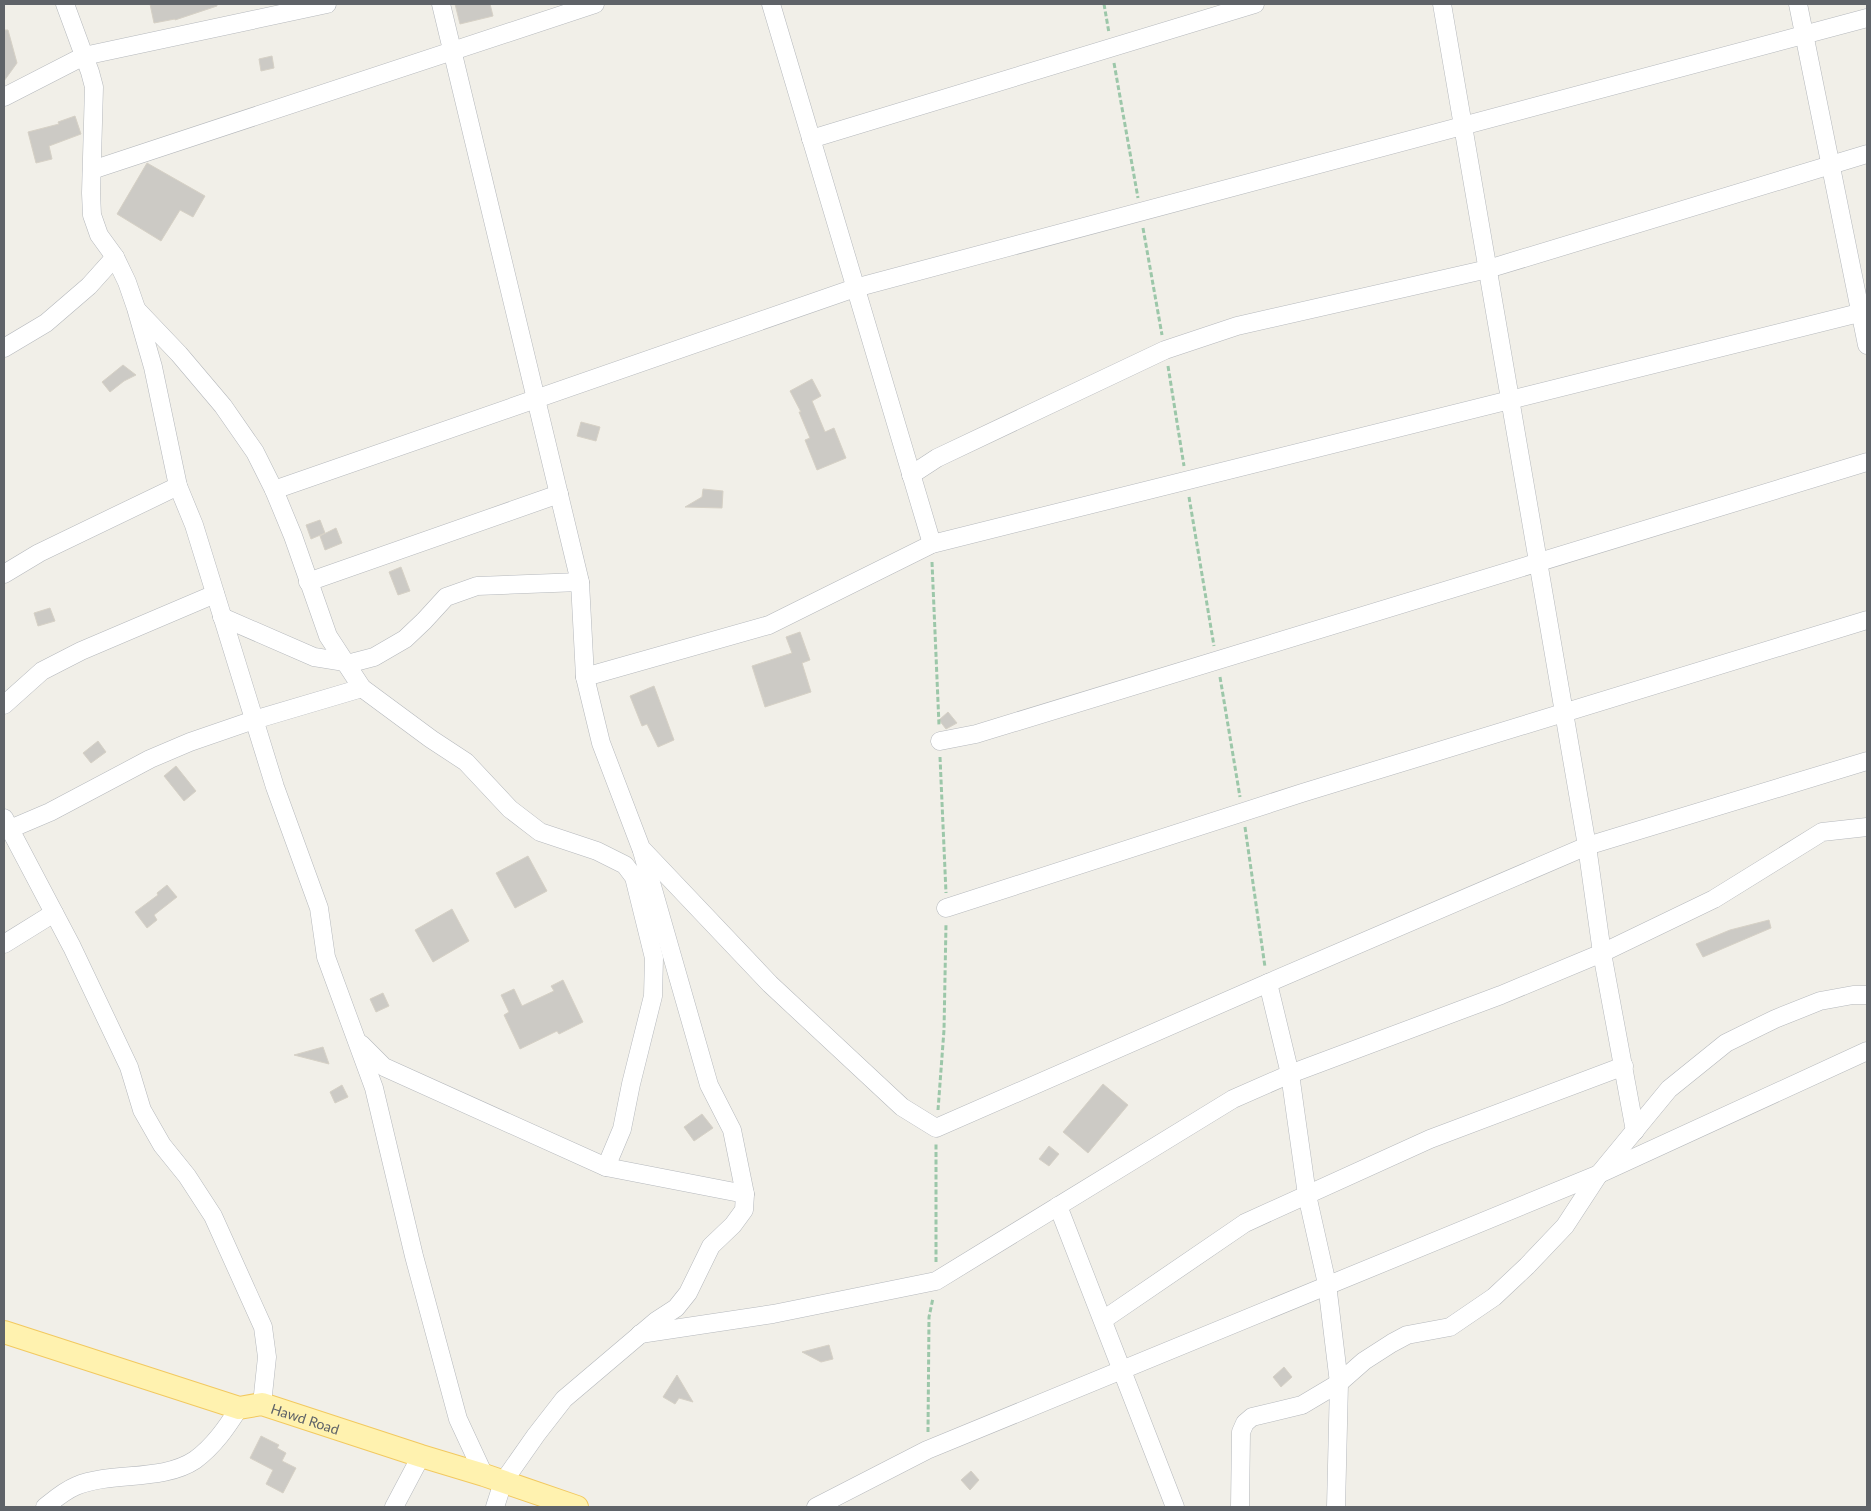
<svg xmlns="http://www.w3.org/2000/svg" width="1871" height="1511" viewBox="0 0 1871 1511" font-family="Lato,sans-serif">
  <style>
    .building { fill: #cccac5; stroke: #d6d1c6 }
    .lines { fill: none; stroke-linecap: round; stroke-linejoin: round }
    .minor-casing { stroke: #b5b8bc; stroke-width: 19 }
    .major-casing { stroke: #f2c960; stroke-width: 24 }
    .path { stroke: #9cc7a9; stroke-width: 3; stroke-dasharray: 5 2.5; stroke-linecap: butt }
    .minor { stroke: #fff; stroke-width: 18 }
    .major { stroke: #fff2af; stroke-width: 22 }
    .labels { text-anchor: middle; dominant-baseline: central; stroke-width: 5; stroke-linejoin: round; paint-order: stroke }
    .street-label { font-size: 14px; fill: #5f6368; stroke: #fff }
  </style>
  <rect width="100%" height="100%" fill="#f1efe8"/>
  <g class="building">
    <polygon points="150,4 217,4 217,6 175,20 175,19 154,23"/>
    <polygon points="455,4 490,4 493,16 460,24"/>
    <polygon points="4,30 8,30 17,63 4,81"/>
    <polygon points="272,56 274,68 261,71 259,59"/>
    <polygon points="75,116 81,134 49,146 52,159 36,163 28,132 59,124 58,122"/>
    <polygon points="147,163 205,196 193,217 180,210 161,241 117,214"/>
    <polygon points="123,365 136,375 124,381 110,392 102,382"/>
    <polygon points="812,379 821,396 812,401 825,432 834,428 846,458 817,470 805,440 810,438 799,412 801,412 790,391"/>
    <polygon points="581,422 600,427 596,441 577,436"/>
    <polygon points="703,489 723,491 722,508 685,507 702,497"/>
    <polygon points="320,520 325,533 311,539 306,525"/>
    <polygon points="336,528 342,543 325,550 320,536"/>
    <polygon points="401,567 410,591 398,595 389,572"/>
    <polygon points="50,608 55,621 38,626 34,613"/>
    <polygon points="800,632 810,660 802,663 811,692 765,707 752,666 792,653 786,637"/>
    <polygon points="654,686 674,740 658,747 647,724 642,726 630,696"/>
    <polygon points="948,712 957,723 946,729 939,720"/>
    <polygon points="98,741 106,752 91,763 83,753"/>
    <polygon points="176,766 196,791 184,801 164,776"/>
    <polygon points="528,856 547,891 515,908 496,873"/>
    <polygon points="167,885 177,897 154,915 157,920 147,928 135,912 158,895 157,893"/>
    <polygon points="452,909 469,941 433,962 415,930"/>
    <polygon points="1769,920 1771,928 1703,957 1696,944 1730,930"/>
    <polygon points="563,980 583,1022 559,1034 557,1031 520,1049 504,1015 509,1012 501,995 514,989 522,1006 554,991 551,986"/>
    <polygon points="383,993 389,1006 376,1012 370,999"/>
    <polygon points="323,1047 329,1064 294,1055"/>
    <polygon points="1103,1084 1128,1105 1088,1153 1063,1132"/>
    <polygon points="342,1085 348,1097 335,1103 330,1092"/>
    <polygon points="702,1114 713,1128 694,1141 684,1127"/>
    <polygon points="1049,1146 1059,1154 1049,1166 1039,1159"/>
    <polygon points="829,1345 833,1359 821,1362 802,1352"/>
    <polygon points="1284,1367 1292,1377 1281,1387 1273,1377"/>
    <polygon points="677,1375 693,1402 679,1398 675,1404 663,1397"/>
    <polygon points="261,1436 279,1445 277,1448 286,1453 282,1461 296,1468 283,1493 266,1484 273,1470 250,1458"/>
    <polygon points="971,1471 979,1480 970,1490 961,1480"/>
  </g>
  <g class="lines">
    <defs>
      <g id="minor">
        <polyline points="65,4 90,72 94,87 91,193 92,215 99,235 115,257 127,282 136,308 153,367 178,486 194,525 275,787 319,908 326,957 374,1088 414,1256 458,1419 484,1475"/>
        <polyline points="441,4 580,582 585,677 601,743 641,848 770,984 902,1107 936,1128 1268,983 1587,846 1867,761"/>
        <polyline points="771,4 932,544"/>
        <polyline points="1442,4 1587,846 1602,953 1635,1131"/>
        <polyline points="1798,4 1867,345"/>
        <polyline points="4,97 84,56 327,4"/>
        <polyline points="811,139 1255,4"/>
        <polyline points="92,170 595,4"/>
        <polyline points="138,311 179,354 223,406 255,452 274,490 293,536 328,636 362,688 431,739 466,762 510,809 540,832 597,851 625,865 634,877 654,958 653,996 631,1084 622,1129 606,1167"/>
        <polyline points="4,348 46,323 89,286 115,257"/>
        <polyline points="911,475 937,458 1165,350 1237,326 1488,269 1867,154"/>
        <polyline points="274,490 855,288 1867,18"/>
        <polyline points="4,574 39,553 178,486"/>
        <polyline points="308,582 559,494"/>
        <polyline points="222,617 314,657 351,663 374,657 405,639 424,621 446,597 477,586 580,582"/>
        <polyline points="585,677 769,625 932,544 1867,311"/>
        <polyline points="4,705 42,671 81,651 215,594"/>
        <polyline points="940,741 976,734 1867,462"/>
        <polyline points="4,818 72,947 129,1067 142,1110 162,1145 187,1176 213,1216 263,1327 267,1357 262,1404"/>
        <polyline points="10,829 50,812 150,759 190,742 254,720 362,688"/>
        <polyline points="946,908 1302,793 1867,620"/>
        <polyline points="4,944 54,913"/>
        <polyline points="1268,983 1290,1074 1307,1195 1327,1284 1339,1383 1336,1507"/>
        <polyline points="361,1044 384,1067 606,1167 745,1194"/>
        <polyline points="1058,1206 1175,1507"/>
        <polyline points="1103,1320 1245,1223 1430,1139 1624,1066"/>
        <polyline points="640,1334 773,1314 936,1281 1233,1099 1290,1074 1501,995 1602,953 1714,899 1822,832 1867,827"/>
        <path d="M45,1507c10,-8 19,-16 31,-21 36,-15 86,-4 119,-26 19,-14 32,-33 44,-52"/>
        <polyline points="394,1507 421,1456"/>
        <polyline points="495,1507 503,1482 536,1435 564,1399 656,1321 676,1308 688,1293 711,1246 733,1225 744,1210 745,1194 732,1130 709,1085 642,851"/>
        <polyline points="816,1507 927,1450 1599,1174 1867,1051"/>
        <polyline points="1240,1507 1241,1432 1245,1423 1252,1417 1302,1405 1339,1383 1364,1361 1392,1343 1407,1335 1450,1327 1494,1297 1527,1266 1565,1226 1599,1174 1669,1089 1726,1043 1775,1019 1820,1001 1853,995 1867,995"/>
      </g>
      <g id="major">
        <path id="s1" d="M4,1332l235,76 23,-4 159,52 63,19 93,32"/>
      </g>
    </defs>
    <use href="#minor" class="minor-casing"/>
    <use href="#major" class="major-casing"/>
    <g class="path">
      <polyline points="1104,4 1109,33"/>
      <polyline points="1114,63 1138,198"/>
      <polyline points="1143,228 1162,335"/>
      <polyline points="1168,366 1184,466"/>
      <polyline points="1189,497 1214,646"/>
      <polyline points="932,562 939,725"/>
      <polyline points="1220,677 1240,797"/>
      <polyline points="940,757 946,893"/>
      <polyline points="1245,827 1265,967"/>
      <polyline points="938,1110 944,1030 946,924"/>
      <polyline points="936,1262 936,1144"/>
      <polyline points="928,1432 929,1317 933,1298"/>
    </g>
    <use href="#minor" class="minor"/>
    <use href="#major" class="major"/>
  </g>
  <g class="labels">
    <g class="street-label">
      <text stroke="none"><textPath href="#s1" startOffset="316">Hawd Road</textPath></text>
    </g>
  </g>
  <rect width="1871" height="1511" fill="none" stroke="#5f6368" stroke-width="10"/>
</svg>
